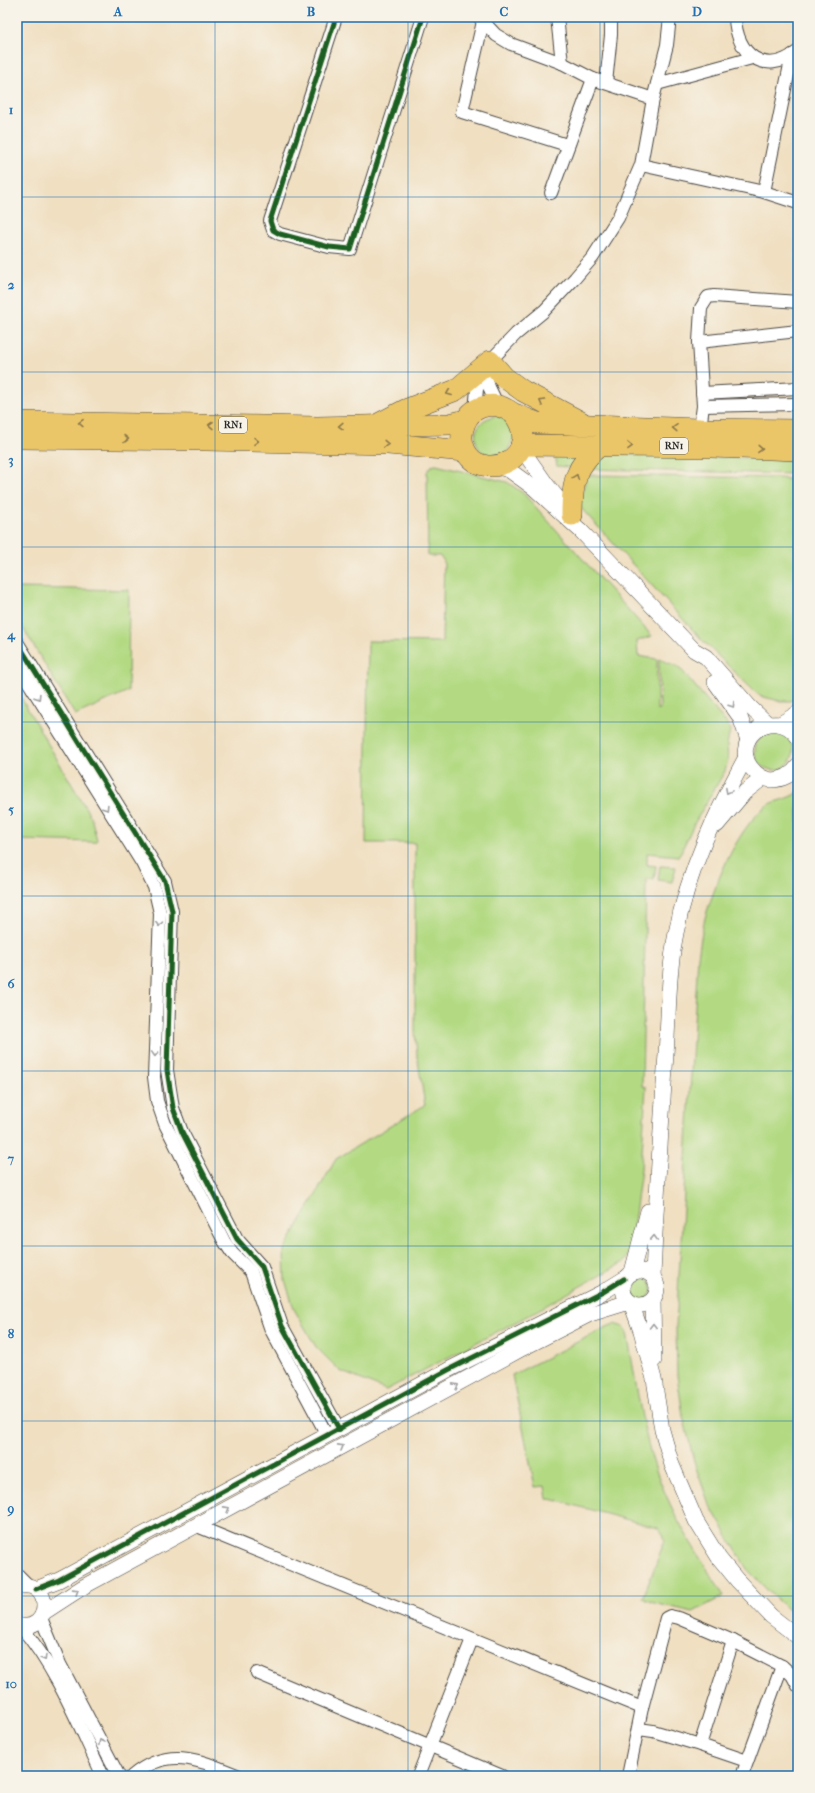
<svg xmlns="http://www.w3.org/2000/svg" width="815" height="1793" viewBox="0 0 815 1793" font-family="'IM FELL French Canon',serif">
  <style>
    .green { fill: #b3da83; stroke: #6f8257 }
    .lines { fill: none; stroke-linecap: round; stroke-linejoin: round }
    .minor-casing { stroke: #494642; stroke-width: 14 }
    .tertiary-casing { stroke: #494642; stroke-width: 16 }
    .trunk-casing { stroke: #494642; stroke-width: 22 }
    .minor { stroke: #fff; stroke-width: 12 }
    .tertiary { stroke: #fff; stroke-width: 15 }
    .trunk { stroke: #ebc669; stroke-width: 21 }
    .cycleway-casing { stroke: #f7f3e8; stroke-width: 8 }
    .cycleway { stroke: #1b5e20; stroke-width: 5 }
    .oneway { stroke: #8b784a }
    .oneway2 { stroke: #a0a0a0 }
    .grid { fill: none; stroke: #1f6fb2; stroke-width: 1; stroke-opacity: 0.55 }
    .labels { text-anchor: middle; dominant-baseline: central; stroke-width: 3; stroke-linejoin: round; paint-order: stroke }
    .shield { fill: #f7f3e8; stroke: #686764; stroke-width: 1 }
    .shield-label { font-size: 10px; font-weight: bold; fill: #2b2b2b }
    .neatline { fill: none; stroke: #1f6fb2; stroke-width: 1.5 }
    .grid-label { font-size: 13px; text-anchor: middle; font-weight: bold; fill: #1f6fb2 }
  </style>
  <rect width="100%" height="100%" fill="#f7f3e8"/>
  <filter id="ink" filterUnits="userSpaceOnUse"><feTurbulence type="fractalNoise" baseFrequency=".025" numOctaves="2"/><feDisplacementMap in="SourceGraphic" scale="8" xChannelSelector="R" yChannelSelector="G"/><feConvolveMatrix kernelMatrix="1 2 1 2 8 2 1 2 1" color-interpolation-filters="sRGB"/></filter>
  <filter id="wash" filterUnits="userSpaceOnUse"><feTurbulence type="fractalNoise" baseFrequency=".012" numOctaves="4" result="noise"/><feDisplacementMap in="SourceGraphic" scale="16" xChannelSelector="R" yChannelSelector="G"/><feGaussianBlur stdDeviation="0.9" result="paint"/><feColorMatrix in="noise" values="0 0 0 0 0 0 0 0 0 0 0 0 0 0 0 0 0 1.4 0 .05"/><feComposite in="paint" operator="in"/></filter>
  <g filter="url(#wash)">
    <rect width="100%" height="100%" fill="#f0dfc1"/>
    <g class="green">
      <path d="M499,416l6,3 10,16 -8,17c-3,1 -8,4 -12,4 -24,2 -29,-39 4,-40z"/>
      <polygon points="603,453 798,460 798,474 589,469"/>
      <polygon points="555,455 585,455 576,468 557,466"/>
      <polygon points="436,465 507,482 523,493 652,636 637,641 638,656 657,659 657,710 660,709 659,659 679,667 728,725 730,731 727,745 728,760 725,771 694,824 679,856 647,853 647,865 656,866 654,879 646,879 642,1086 646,1087 641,1169 630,1253 624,1262 527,1316 386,1390 340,1371 316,1347 294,1309 285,1280 284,1250 336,1159 425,1105 417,1055 415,1031 415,843 366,843 368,641 442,642 444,561 440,556 428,556 427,472 431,466"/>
      <polygon points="587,475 777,478 798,480 798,698 790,701 780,701 760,696 753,690 702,640 579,506"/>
      <polygon points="17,588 129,590 128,691 75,715 17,618"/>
      <polygon points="17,691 91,817 97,840 95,842 17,840"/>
      <circle cx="774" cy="751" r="19"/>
      <path d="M798,792v826l-22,-19 -29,-30 -38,-65 -14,-39 -12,-49 -6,-41 -1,-49 22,-369c2,-13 4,-27 7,-39 11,-36 31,-87 60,-111 9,-7 23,-7 33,-15z"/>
      <polygon points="660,866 676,867 672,882 658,880"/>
      <circle cx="639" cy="1288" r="13"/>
      <path d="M614,1324l10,3 3,6c8,41 13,84 25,125 15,50 44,94 72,138l-31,16 -39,-9 -11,-5 22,-58 -2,-6 -5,-6 -111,-30 -2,-12 -10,1 -23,-112 97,-49z"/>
    </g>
  </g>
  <g filter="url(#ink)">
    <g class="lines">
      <defs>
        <g id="minor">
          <polyline points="336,17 270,221 273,230 280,234 329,247 350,249 423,17"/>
          <polyline points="479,17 496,35 511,44 562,63 593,79 653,99"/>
          <polyline points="484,17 462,112 567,145"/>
          <polyline points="557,17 562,63"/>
          <path d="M735,17c1,37 29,60 62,35"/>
          <polyline points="606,83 611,35 611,17"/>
          <polyline points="657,84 752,58"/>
          <polyline points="641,165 764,192 798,203"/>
          <polyline points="764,192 792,55"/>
          <polyline points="551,193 593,79"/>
          <polyline points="699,342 798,331"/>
          <polyline points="485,374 489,387 498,406"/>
          <polyline points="702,393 798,388"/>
          <polyline points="703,406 798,404"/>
          <polyline points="475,411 477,389 490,361 516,334 544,311 575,278 593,257 618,218 641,165 653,99 667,45 670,17"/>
          <polyline points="700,429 703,406 699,342 701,308 708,297 714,296 798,302"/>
          <polyline points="17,642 165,881 172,911 167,1070 173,1108 182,1132 237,1239 262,1267 282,1326 339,1429"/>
          <polyline points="17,664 142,863 154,887 160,913 154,1077 157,1101 165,1124 224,1241 232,1253 251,1272 271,1330 327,1435"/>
          <polyline points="197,1526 642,1708"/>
          <polyline points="17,1574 29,1586"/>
          <polyline points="41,1618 60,1664 119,1776"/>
          <path d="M21,1627c36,42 58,99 82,149"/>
          <polyline points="257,1673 502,1776"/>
          <polyline points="639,1729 653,1731 700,1745 747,1761"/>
          <polyline points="700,1745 733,1641"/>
          <path d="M132,1776c37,-31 68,-16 107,0"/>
          <polyline points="418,1776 472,1639"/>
          <polyline points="628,1776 642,1708 666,1618 670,1616 679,1618 733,1641 782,1666 792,1675 798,1686"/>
          <polyline points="742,1776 782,1666"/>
        </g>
        <g id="tertiary">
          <polyline points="521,448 547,485 560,501"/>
          <polyline points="495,466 509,470 534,488 581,531 694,650 706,657 750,707 768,724"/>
          <polyline points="715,682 740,717 748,740"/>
          <polyline points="780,724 798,713"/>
          <path d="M798,737c-26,-35 -73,7 -43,35 4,4 10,7 16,8 11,0 21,-5 27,-14"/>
          <polyline points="717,825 745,792 763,778"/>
          <circle cx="640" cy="1288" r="17"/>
          <polyline points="632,1272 648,1211"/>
          <path d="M653,1277c3,-75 8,-149 13,-223 3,-41 2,-81 10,-121 12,-62 40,-121 70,-176"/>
          <polyline points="653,1300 654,1360"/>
          <polyline points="631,1303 641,1331 654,1379 662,1430 672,1465 696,1521 719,1558 737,1580 771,1616 798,1637"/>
          <path d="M17,1587c37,-10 35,48 0,38"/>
          <polyline points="36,1589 59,1580 448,1370 603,1292 624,1279"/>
          <polyline points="43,1613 83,1587 523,1348 590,1314 629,1302"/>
        </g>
        <g id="trunk">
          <path d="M514,414c32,44 -33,71 -49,36 -4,-8 -4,-18 0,-27 6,-16 26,-22 41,-14 4,2 7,5 11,6 6,3 13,5 20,8l163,6 98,1"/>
          <polyline points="17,422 317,427 450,424 466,420"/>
          <polyline points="380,423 405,410 456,390 490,361 504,377 523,391 581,422"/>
          <polyline points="17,438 207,440 388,444 465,451"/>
          <polyline points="521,445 711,447 798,450"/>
          <path d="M572,515c0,-32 3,-49 28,-70"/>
        </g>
      </defs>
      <use href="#minor" class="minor-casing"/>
      <use href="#tertiary" class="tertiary-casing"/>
      <use href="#trunk" class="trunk-casing"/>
      <use href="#minor" class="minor"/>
      <use href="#tertiary" class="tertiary"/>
      <use href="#trunk" class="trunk"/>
      <defs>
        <g id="cycleway">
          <polyline points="336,17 270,221 273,230 280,234 329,247 350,249 423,17"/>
          <polyline points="17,642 165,881 172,911 167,1070 173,1108 182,1132 237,1239 262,1267 282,1326 339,1429"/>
          <polyline points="36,1589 59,1580 448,1370 603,1292 624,1279"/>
        </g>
      </defs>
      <use href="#cycleway" class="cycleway-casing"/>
      <use href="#cycleway" class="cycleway"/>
    </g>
    <defs><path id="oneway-chevron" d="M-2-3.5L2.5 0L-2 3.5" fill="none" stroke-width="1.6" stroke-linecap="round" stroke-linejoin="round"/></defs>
    <g class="oneway">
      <use href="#oneway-chevron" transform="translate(449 393) rotate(159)"/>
      <use href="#oneway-chevron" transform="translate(542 402) rotate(-151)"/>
      <use href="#oneway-chevron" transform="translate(81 423) rotate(-179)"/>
      <use href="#oneway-chevron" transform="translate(211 425) rotate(-179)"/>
      <use href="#oneway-chevron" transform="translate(341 426) rotate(178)"/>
      <use href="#oneway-chevron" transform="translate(675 428) rotate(-178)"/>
      <use href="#oneway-chevron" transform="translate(126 439)"/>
      <use href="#oneway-chevron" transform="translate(256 441) rotate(1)"/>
      <use href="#oneway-chevron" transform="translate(386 444) rotate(2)"/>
      <use href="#oneway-chevron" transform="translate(630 446) rotate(1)"/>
      <use href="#oneway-chevron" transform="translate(760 449) rotate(2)"/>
      <use href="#oneway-chevron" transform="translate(576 477) rotate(-69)"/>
    </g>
    <g class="oneway2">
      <use href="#oneway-chevron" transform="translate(38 697) rotate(58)"/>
      <use href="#oneway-chevron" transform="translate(732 705) rotate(57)"/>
      <use href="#oneway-chevron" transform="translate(728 791) rotate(118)"/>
      <use href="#oneway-chevron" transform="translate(106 808) rotate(58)"/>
      <use href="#oneway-chevron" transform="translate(159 924) rotate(91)"/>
      <use href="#oneway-chevron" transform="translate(155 1054) rotate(92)"/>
      <use href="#oneway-chevron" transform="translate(654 1238) rotate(-88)"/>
      <use href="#oneway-chevron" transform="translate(653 1326) rotate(-90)"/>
      <use href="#oneway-chevron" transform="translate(456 1386) rotate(-28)"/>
      <use href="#oneway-chevron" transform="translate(341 1447) rotate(-29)"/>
      <use href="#oneway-chevron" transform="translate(227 1509) rotate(-29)"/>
      <use href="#oneway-chevron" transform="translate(76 1591) rotate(-32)"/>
      <use href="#oneway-chevron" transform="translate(44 1658) rotate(59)"/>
      <use href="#oneway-chevron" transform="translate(101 1742) rotate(-118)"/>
    </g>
  </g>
  <path class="grid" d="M215,17v1759M408,17v1759M600,17v1759M17,197h781M17,372h781M17,547h781M17,722h781M17,896h781M17,1071h781M17,1246h781M17,1421h781M17,1596h781"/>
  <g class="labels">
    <g class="shield">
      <rect x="219" y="417" width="28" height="16" rx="3"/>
      <rect x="660" y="438" width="28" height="16" rx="3"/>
    </g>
    <g class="shield-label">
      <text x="233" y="425">RN1</text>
      <text x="674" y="446">RN1</text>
    </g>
  </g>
  <rect width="815" height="1793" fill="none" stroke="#f7f3e8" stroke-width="44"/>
  <rect x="22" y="22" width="771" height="1749" class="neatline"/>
  <g class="grid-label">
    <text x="118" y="16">A</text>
    <text x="311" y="16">B</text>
    <text x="504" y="16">C</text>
    <text x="697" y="16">D</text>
    <text x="11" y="114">1</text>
    <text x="11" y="289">2</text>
    <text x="11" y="464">3</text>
    <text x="11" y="639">4</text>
    <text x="11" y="814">5</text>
    <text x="11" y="988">6</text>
    <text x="11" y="1163">7</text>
    <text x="11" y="1338">8</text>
    <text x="11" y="1513">9</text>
    <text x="11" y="1688">10</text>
  </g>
</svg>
